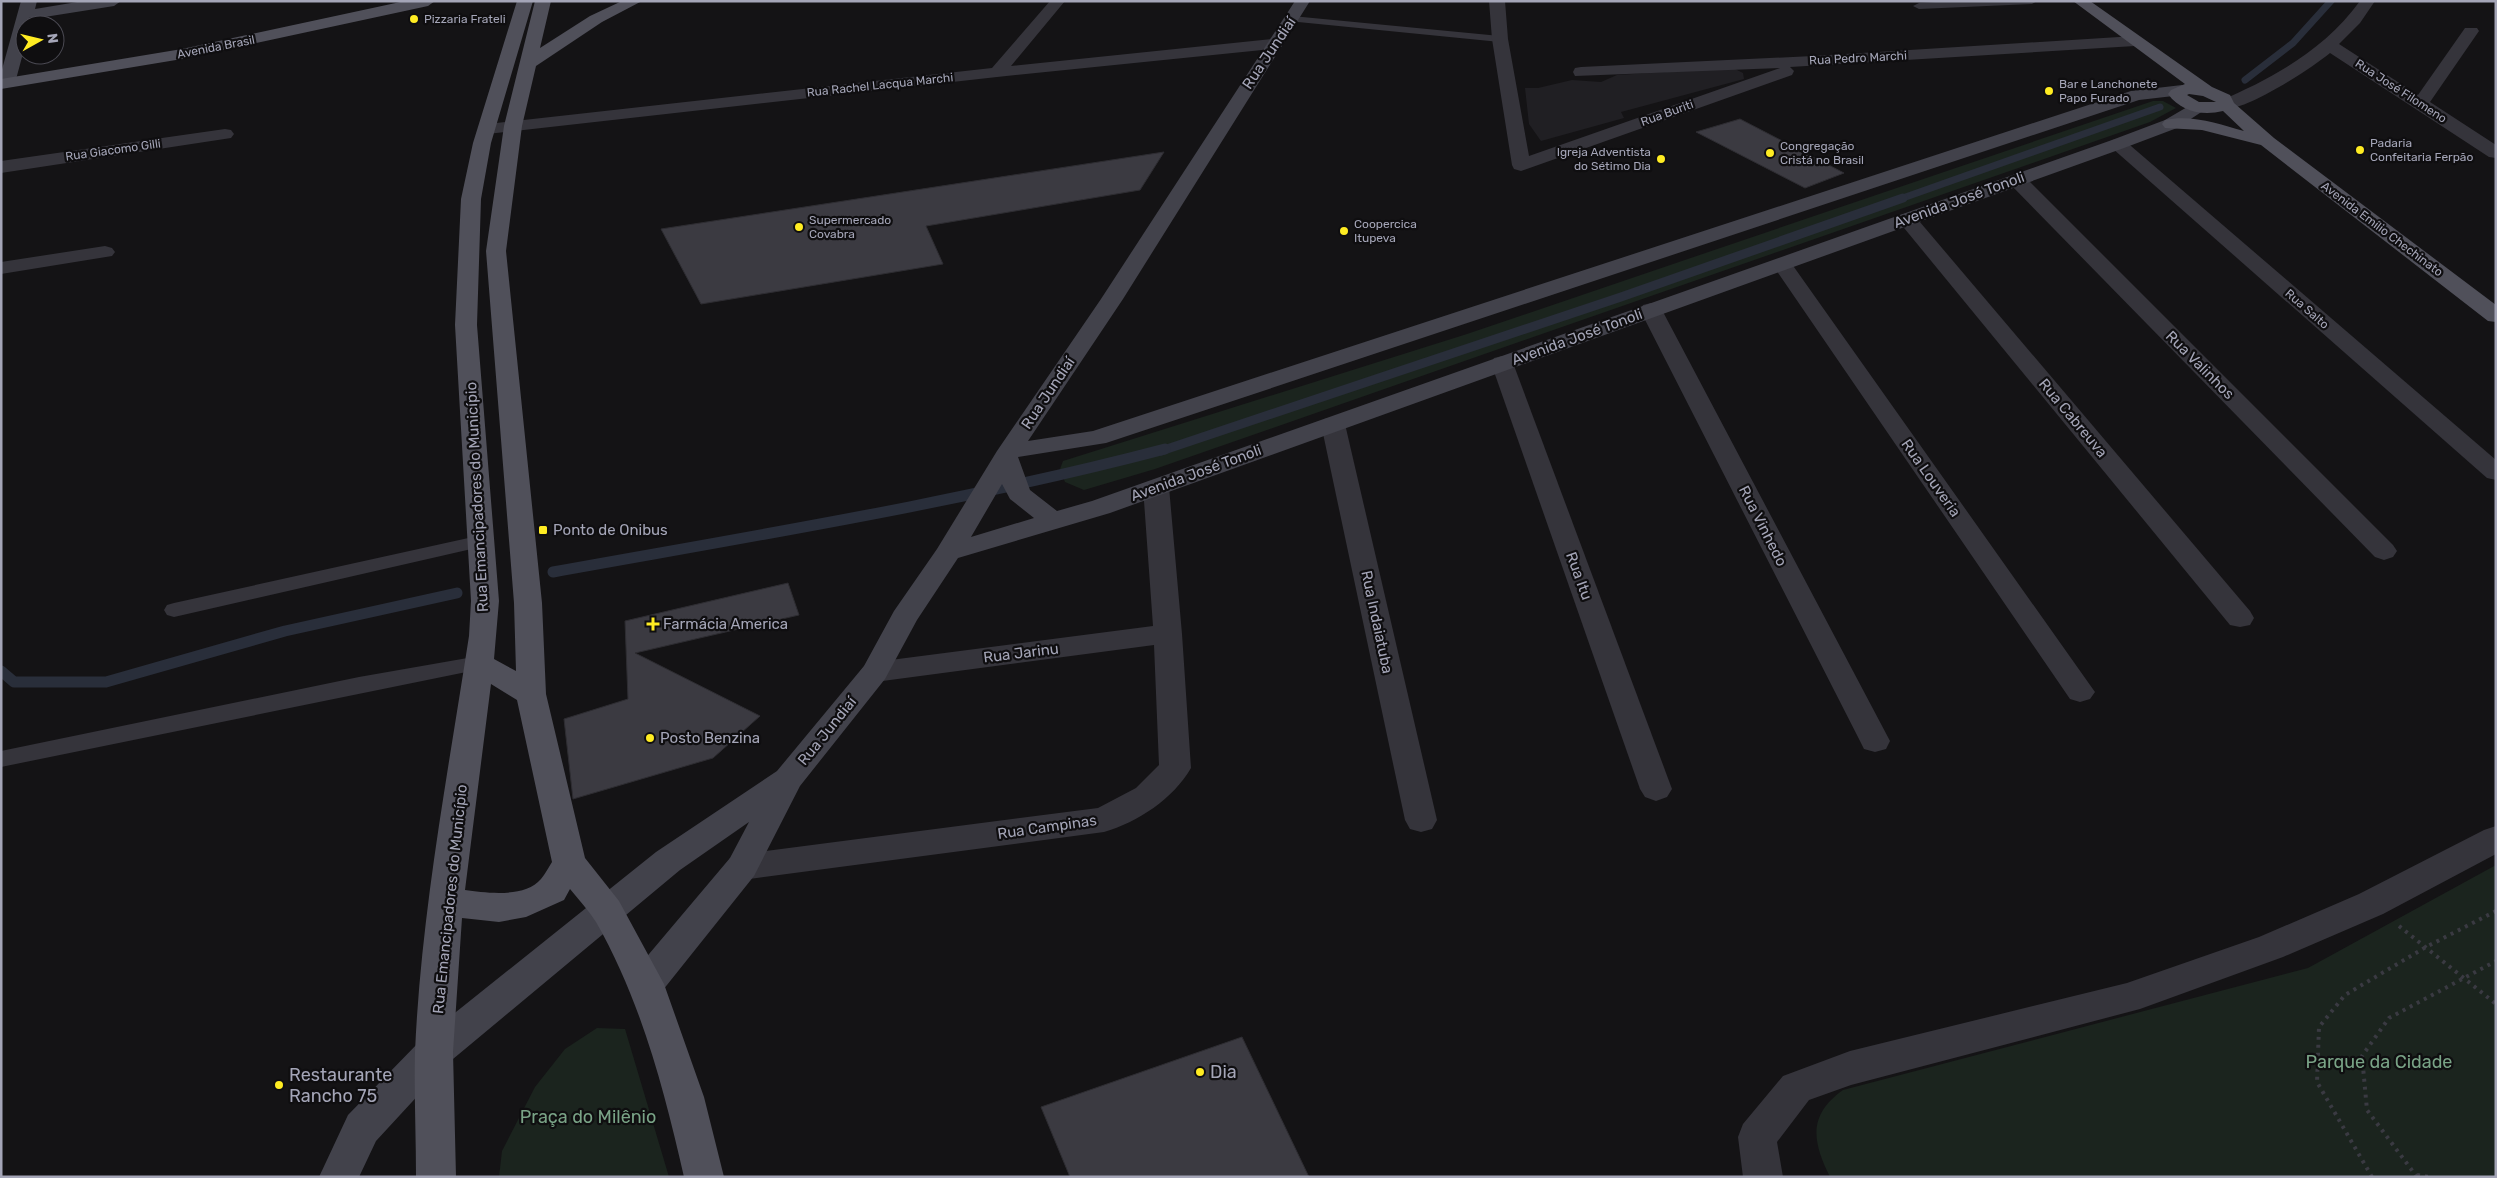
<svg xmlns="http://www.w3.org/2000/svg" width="2497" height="1178" viewBox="0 0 2497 1178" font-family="Rubik,sans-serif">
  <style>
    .built { fill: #201f23 }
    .green { fill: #1b241e }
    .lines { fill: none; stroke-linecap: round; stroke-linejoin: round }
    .stream-far2 { stroke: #292e3a; stroke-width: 7 }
    .stream-far1 { stroke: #292e3a; stroke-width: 9 }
    .stream { stroke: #292e3a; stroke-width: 11 }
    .building { fill: #3b3a41; stroke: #2e2d32 }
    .path { stroke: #3a3a42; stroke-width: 4; stroke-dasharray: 3 5; stroke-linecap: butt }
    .service { fill: #35343b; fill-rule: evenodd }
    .minor { fill: #35343b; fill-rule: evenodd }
    .tertiary { fill: #35343b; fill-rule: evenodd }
    .secondary { fill: #42424b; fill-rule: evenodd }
    .primary { fill: #50505a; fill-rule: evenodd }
    .poi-dot { fill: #ffec22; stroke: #0f0e10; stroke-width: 2 }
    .labels { text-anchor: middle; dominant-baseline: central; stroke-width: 4.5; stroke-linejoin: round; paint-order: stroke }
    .far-poi-label { font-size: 12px; fill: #a4a5b7; stroke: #0f0e10; text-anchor: start }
    .far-street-label { font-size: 12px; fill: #a4a5b7; stroke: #0f0e10 }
    .street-label { font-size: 15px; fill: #a4a5b7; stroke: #0f0e10 }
    .poi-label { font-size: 15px; fill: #a4a5b7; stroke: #0f0e10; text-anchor: start }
    .near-park-label { font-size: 18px; fill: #79a386; stroke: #0f0e10 }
    .near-poi-label { font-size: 18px; fill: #a4a5b7; stroke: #0f0e10; text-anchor: start }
  </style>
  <rect width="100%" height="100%" fill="#141315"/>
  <polygon class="built" points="1733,68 1743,73 1744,79 1621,112 1624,118 1541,141 1529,124 1525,88 1538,88 1572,80 1601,82 1617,75"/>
  <g class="green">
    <polygon points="2153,101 2163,101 2176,108 2150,122 1155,469 1084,490 1065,482 1060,469 1063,461 1467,334"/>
    <path d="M2496,865v312h-666c-18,-36 -22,-62 13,-87l465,-122z"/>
    <polygon points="597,1028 625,1029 669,1177 499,1177 502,1151 535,1087 565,1049"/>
  </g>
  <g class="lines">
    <g class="stream-far2">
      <polyline points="2245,80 2293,43 2331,1"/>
      <polyline points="1900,199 2160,107"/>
    </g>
    <polyline class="stream-far1" points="1161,451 1621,297 1903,198"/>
    <g class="stream">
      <path d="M553,572c205,-37 410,-70 612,-123"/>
      <polyline points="1,671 14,682 106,682 285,631 457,593"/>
    </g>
  </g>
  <g class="building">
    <polygon points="1740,119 1844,173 1805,188 1696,132"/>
    <polygon points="1164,152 1140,190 926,226 943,264 701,304 661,229"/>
    <polygon points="788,583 799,615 635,653 760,716 713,758 573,799 564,719 628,699 625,621"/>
    <polygon points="1242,1037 1309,1177 1070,1177 1041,1107"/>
  </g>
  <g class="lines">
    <g class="path">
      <polyline points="2399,926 2496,1004"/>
      <polyline points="2417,1175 2430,1177"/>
      <polyline points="2372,1177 2317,1082 2319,1027 2345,995 2426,947 2496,911"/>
      <polyline points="2417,1177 2367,1110 2362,1056 2389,1018 2496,961"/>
    </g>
    <g class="service">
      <polygon points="1951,1 2037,1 2032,4 1919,9 1913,6 1919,3"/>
      <polygon points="1292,16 1500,36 1506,39 1500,42 1288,21 1288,17"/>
      <polygon points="482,535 489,537 492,541 489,545 174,617 167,615 164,610 167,605 174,603"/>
      <polygon points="479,656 486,658 490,663 486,668 1,767 1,751 359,677"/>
    </g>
    <g class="minor">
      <polygon points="1050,1 1065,1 1011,66 1273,39 1281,44 1273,49 997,77 487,134 481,133 478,129 481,125 487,124 992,68"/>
      <polygon points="1489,1 1505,1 1508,39 1529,156 1780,68 1575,76 1573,72 1575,68 1581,67 1813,56 2135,36 2143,41 2135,46 1790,67 1794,71 1792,75 1521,171 1514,169 1512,165 1492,39"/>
      <path d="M2360,1h15l-15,22 -21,21 79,51 47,-67h12l2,3 -49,71 66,43v13l-7,-1 -159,-104c-18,15 -88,61 -110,56l-3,-4 3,-4c55,-24 104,-51 140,-100z"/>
      <polygon points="225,129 231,130 234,134 231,138 1,173 1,161"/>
      <polygon points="2118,139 2124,140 2496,460 2496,480 2487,478 2112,148 2109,144 2112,140"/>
      <polygon points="2017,174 2024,176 2393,545 2397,551 2393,557 2384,560 2375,557 2010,184 2008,180 2010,176"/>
      <polygon points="1907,213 1914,215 2250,611 2254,618 2250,625 2240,627 2230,625 1900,223 1897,219 1900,215"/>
      <polygon points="105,246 112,248 115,252 112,256 1,274 1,262"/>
      <polygon points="1782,258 1789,260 2090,685 2095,692 2090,699 2080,702 2070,699 1772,264 1775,260"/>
      <polygon points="1651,303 1659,305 1662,310 1890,741 1886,749 1875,752 1864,749 1860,741 1640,310 1643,305"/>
      <polygon points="1502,356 1510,358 1513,363 1672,789 1667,797 1656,801 1645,797 1640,789 1491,363 1494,358"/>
      <polygon points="1333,417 1342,419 1345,424 1437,820 1432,829 1421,832 1410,829 1405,820 1321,424 1324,419"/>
      <path d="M1156,479l9,3 4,5 13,147 9,134c-18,31 -53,54 -87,64l-362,48 -12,-4 -5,-9 5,-9 12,-4 356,-46 38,-20 23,-23 -5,-120 -279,37 -10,-3 -5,-7 5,-7 10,-3 278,-36 -10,-139 4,-5z"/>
    </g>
    <polygon class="tertiary" points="2496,826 2496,854 2383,914 2283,957 2140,1009 1851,1085 1809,1100 1777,1142 1783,1177 1743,1177 1738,1137 1743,1124 1783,1076 1850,1051 2127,983 2259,937 2359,894 2484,830"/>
    <g class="secondary">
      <polygon points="21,1 37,1 35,9 83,1 121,1 114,6 32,19 30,25 25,25 25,46 15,83 13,87 1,87 1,73"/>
      <path d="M1295,1h15l-187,298 -95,142 65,-10 1038,-340 51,-6 6,1 3,4 -3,4 -6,1 -43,5 -1033,343 -88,14 12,33 27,21 35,-10 1020,-361 53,-20 29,-17h12l3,4 -32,21 -53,20 -1014,365 -152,45 -41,62 -32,59 -85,107 -46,90 -95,119 -13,4 -13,-4 -5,-11 5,-11 97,-115 19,-36 -69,48 -233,194 -71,77 -17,36h-40l29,-62 73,-75 235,-188 121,-81 87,-105 30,-55 43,-62 60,-98 104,-152zM1002,484l8,15 24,19 -63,19z"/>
    </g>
    <g class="primary">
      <polygon points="405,1 435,1 428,6 182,59 1,89 1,79 182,49"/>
      <path d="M517,1h16l-42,142 -10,56 -4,126 22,276 -5,58 22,12 -2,-68 -28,-352 18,-125 31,-125h16l-11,47 50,-32 32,-15h20l-40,21 -66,44 -14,60 -16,125 36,352 4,91 39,164 34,43 45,83 40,113 20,80h-40c-20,-88 -43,-176 -88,-255 -7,-11 -17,-22 -26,-33l-6,11 -38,17 -27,5 -37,-4 -9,134 3,125h-40c0,-42 -2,-84 -1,-125 6,-139 33,-279 54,-416l2,-35 -16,-276 6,-126 12,-56zM491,684l26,16 35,162c-3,5 -7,12 -11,17 -16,19 -54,14 -76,11z"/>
      <path d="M2073,1h17l122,86 18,8 4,8 40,35 222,167v17l-8,-1 -227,-176 -59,-15 -37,-2 -3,-4 3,-4c26,-6 54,4 79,11l-21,-20c-20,5 -42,1 -55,-17l3,-4 14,-6zM2189,94l14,2 13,6h-17l-12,-7z"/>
    </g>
  </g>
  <g class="poi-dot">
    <circle cx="414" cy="19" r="5"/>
    <circle cx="2049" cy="91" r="5"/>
    <circle cx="2360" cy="150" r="5"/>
    <circle cx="1770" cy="153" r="5"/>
    <circle cx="1661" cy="159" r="5"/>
    <circle cx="799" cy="227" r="5"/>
    <circle cx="1344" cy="231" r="5"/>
    <rect x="538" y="525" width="10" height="10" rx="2.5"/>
    <path d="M650.5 616.5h5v5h5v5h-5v5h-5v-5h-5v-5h5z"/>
    <circle cx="650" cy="738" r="5"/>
    <circle cx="1200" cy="1072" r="5"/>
    <circle cx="279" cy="1085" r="5"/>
  </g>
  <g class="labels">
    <g class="far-poi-label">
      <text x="424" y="19">Pizzaria Frateli</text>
      <text x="2059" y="84">Bar e Lanchonete<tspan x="2059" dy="14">Papo Furado</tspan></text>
      <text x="2370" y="143">Padaria<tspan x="2370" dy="14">Confeitaria Ferpão</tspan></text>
      <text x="1780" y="146">Congregação<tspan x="1780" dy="14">Cristá no Brasil</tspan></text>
      <text x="1651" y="152" text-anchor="end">Igreja Adventista<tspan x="1651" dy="14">do Sétimo Dia</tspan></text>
      <text x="809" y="220">Supermercado<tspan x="809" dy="14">Covabra</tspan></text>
      <text x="1354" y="224">Coopercica<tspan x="1354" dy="14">Itupeva</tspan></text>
    </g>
    <g class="far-street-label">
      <text transform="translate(216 47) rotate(-11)">Avenida Brasil</text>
      <text transform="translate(1858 58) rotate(-3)">Rua Pedro Marchi</text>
      <text transform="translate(880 85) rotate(-6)">Rua Rachel Lacqua Marchi</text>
      <text transform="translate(2401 91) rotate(33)">Rua José Filomeno</text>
      <text transform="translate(1667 113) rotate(-20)">Rua Buriti</text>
      <text transform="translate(113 150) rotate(-8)">Rua Giacomo Gilli</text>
      <text transform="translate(2382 229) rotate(37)">Avenida Emílio Chechinato</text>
      <text transform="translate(2307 309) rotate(41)">Rua Salto</text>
    </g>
    <g class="street-label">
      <text transform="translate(1269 53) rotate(-56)">Rua Jundiaí</text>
      <text transform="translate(1959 200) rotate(-20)">Avenida José Tonoli</text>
      <text transform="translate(1577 337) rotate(-20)">Avenida José Tonoli</text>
      <text transform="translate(2200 365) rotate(45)">Rua Valinhos</text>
      <text transform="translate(1048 393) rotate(-56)">Rua Jundiaí</text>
      <text transform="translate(2073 418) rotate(50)">Rua Cabreuva</text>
      <text transform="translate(1196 473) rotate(-20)">Avenida José Tonoli</text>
      <text transform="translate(1931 478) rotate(55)">Rua Louveria</text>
      <text transform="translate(477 497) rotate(-93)">Rua Emancipadores do Município</text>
      <text transform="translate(1763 526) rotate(63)">Rua Vinhedo</text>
      <text transform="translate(1579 576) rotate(70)">Rua Itu</text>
      <text transform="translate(1377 622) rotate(78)">Rua Indaiatuba</text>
      <text transform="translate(1021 653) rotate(-7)">Rua Jarinu</text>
      <text transform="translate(827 731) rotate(-51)">Rua Jundiaí</text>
      <text transform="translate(1047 827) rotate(-8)">Rua Campinas</text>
      <text transform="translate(450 899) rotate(-84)">Rua Emancipadores do Município</text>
    </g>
    <g class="poi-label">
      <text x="553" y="530">Ponto de Onibus</text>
      <text x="663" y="624">Farmácia America</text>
      <text x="660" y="738">Posto Benzina</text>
    </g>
    <g class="near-park-label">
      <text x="2379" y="1062">Parque da Cidade</text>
      <text x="588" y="1117">Praça do Milênio</text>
    </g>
    <g class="near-poi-label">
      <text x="1210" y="1072">Dia</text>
      <text x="289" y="1075">Restaurante<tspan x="289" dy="21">Rancho 75</tspan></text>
    </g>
  </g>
  <rect width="2497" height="1178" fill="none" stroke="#a4a5b7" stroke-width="5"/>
  <g transform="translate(40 40) rotate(82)"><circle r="24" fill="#0f0e10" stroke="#4b4a53"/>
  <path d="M0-4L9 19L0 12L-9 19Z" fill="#ffec22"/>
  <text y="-8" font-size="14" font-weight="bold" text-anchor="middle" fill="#a4a5b7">N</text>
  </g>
</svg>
